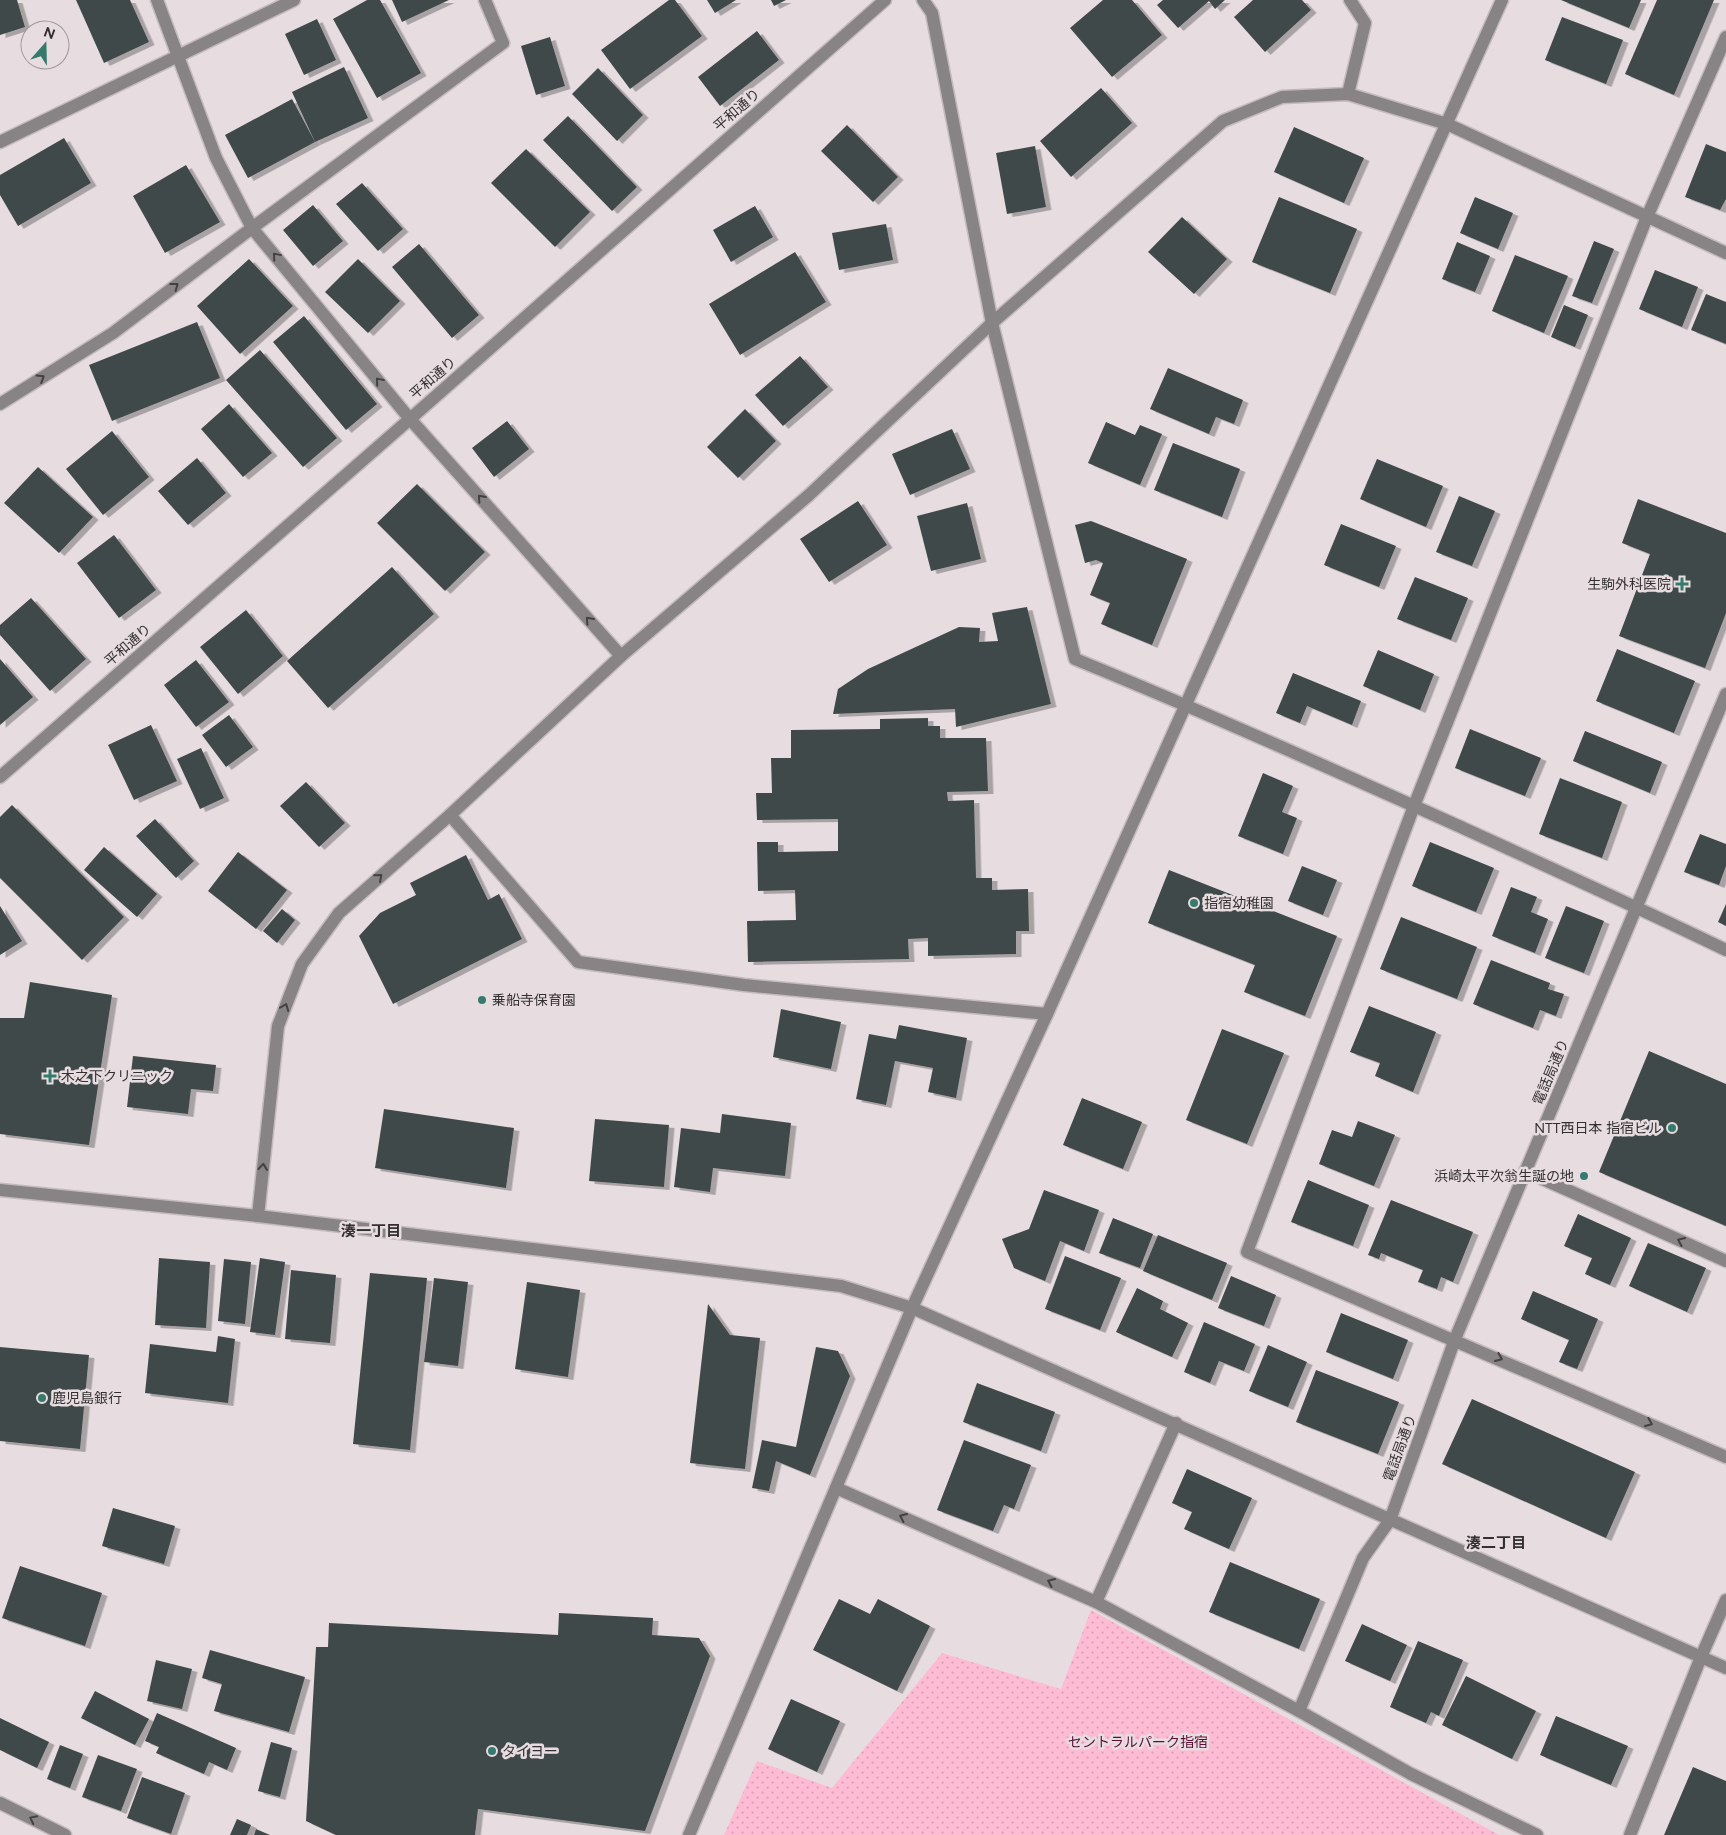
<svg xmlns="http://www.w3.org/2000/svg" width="1726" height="1835" viewBox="0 0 1726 1835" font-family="Figtree,'Noto Sans JP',sans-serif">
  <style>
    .grass { fill: url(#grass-dots) }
    .building { fill: #414a48; filter: url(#shadow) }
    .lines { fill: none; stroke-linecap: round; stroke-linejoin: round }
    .minor-casing { stroke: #c3babd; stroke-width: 15 }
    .minor { stroke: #888485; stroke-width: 12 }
    .oneway { stroke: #454142 }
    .poi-dot { fill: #367a6e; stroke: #e7dde0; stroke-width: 2 }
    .labels { text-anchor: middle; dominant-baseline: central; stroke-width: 5; stroke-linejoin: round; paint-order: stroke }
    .street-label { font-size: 14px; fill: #343031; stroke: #e7dde0 }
    .poi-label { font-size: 14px; fill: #343031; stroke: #e7dde0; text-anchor: start }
    .park-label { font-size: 14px; fill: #5b1036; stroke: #e7dde0 }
    .neighbourhood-label { font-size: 15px; font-weight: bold; fill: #343031; stroke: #e7dde0 }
  </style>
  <defs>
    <pattern id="grass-dots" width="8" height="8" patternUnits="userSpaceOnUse" patternTransform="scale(1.25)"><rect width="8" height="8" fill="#febbd4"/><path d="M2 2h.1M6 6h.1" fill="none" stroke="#daa1b6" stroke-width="1.8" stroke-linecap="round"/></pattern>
    <filter id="shadow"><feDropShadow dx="5.5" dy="3" stdDeviation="0" flood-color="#0004"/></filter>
  </defs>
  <rect width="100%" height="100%" fill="#e7dde0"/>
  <polygon class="grass" points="1091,1610 1499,1835 724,1835 757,1761 832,1788 942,1653 1061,1689"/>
  <g class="building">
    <polygon points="0,0 17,0 25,27 0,35"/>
    <polygon points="76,0 130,0 149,42 104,63"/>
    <polygon points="367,0 380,0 421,73 377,98 333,19"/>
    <polygon points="392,0 449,0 402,22"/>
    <polygon points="669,0 675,0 702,36 630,89 601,50"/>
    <polygon points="707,0 736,0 715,13"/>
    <polygon points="771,0 786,0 774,6"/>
    <polygon points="1103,0 1132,0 1162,35 1112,77 1070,28"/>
    <polygon points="1163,0 1225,0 1215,9 1209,1 1178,28 1157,5"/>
    <polygon points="1253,0 1302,0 1311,10 1265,52 1234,17"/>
    <polygon points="1561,0 1641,0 1629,28"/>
    <polygon points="1657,0 1714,0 1674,95 1625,74"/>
    <polygon points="1562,17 1623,40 1606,84 1545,60"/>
    <polygon points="317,19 336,60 304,75 285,34"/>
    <polygon points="757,31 779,60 720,106 698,77"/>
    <polygon points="550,37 565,86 536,95 521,46"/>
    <polygon points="344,67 368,118 315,142 292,92"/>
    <polygon points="598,68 643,115 617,141 572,94"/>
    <polygon points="1101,88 1132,123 1071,177 1040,141"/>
    <polygon points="292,99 315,142 248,178 225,135"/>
    <polygon points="568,116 637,187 612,211 543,140"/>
    <polygon points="847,125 898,177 873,202 821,151"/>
    <polygon points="1294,127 1364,158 1344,203 1274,172"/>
    <polygon points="64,138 91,183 18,226 0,195 0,175"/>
    <polygon points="1706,144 1726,152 1726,199 1720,210 1685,197"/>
    <polygon points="1035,146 1046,207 1007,214 996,153"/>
    <polygon points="526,149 590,212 555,247 491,183"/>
    <polygon points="186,165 220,222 165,253 133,196"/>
    <polygon points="362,183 403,229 378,251 336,204"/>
    <polygon points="1279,197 1357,229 1330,293 1252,262"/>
    <polygon points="1475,197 1513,213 1498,249 1460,233"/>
    <polygon points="313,205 343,241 313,266 283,230"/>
    <polygon points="755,206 773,237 731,262 713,230"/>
    <polygon points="1182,217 1227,259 1194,294 1148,252"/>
    <polygon points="886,224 893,260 839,270 832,233"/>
    <polygon points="1594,241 1614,249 1592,303 1572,296"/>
    <polygon points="1457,242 1490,256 1475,292 1442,279"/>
    <polygon points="419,244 479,315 452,338 392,267"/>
    <polygon points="795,252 826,302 740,355 709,304"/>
    <polygon points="1515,255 1568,276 1544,333 1492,311"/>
    <polygon points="249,259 293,306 240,354 197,306"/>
    <polygon points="358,259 400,301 368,333 325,292"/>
    <polygon points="1655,270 1698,287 1682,327 1639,309"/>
    <polygon points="1706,294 1726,302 1726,344 1691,330"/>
    <polygon points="1564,305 1588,315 1575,347 1551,337"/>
    <polygon points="304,316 377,404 346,430 273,342"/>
    <polygon points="197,322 220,378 112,421 89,365"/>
    <polygon points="260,350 337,438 303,467 226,380"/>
    <polygon points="800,356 828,387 783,426 755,395"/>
    <polygon points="1168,368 1243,400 1234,424 1216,417 1209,434 1150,409"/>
    <polygon points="229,404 272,453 243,477 201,429"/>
    <polygon points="745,409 776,441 738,478 707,447"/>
    <polygon points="507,421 529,449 494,477 472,448"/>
    <polygon points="1106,422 1135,435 1140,425 1162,434 1140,485 1088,463"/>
    <polygon points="952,429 970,469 910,495 892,454"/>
    <polygon points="112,431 149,477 103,515 66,469"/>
    <polygon points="1173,443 1240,469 1222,517 1154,490"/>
    <polygon points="197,458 226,493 188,525 158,491"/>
    <polygon points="1377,459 1443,486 1426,527 1360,499"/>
    <polygon points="38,467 93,517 59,553 4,503"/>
    <polygon points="417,484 485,552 445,591 377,523"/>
    <polygon points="1459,496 1495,511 1472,566 1436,552"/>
    <polygon points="1638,499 1726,533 1726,613 1705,668 1619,636 1650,554 1622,543"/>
    <polygon points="858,501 887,545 829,582 800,539"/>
    <polygon points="967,503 981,559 931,571 917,516"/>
    <polygon points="1091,521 1187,559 1152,645 1101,624 1110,603 1090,595 1103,563 1096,560 1085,563 1075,525"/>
    <polygon points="1341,524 1396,546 1379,587 1324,565"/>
    <polygon points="114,535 156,590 119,618 77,563"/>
    <polygon points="392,567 434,614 328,708 287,661"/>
    <polygon points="1415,577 1468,598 1451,640 1397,619"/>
    <polygon points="31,598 86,659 50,691 0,635 0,625"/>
    <polygon points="1027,607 1051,704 956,727 955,709 833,714 838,689 868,669 959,627 980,628 979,642 998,641 992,613"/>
    <polygon points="246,610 283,656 238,694 200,647"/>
    <polygon points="1617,649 1695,681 1674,733 1596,701"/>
    <polygon points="1378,650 1434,674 1420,710 1363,686"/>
    <polygon points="0,659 33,697 0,725"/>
    <polygon points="196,660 229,702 196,727 164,685"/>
    <polygon points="1293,673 1361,701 1352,725 1307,706 1300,723 1276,713"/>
    <polygon points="229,715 253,747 226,767 202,735"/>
    <polygon points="928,718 928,726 940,726 940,738 986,738 988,791 947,792 948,801 974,800 976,878 992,878 992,890 1028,889 1029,931 1016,931 1016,954 928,956 928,938 908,939 909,959 748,962 747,921 796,920 795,890 758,891 757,842 778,842 778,852 838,851 838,819 757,820 756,793 772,793 771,758 791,758 791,730 880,729 880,719"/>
    <polygon points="151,725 177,781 134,800 108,745"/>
    <polygon points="1470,729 1541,758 1525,796 1455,768"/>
    <polygon points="1585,731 1662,762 1650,793 1573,761"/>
    <polygon points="201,748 224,798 200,809 177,759"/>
    <polygon points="1263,773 1293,786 1282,812 1297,818 1283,854 1238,836"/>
    <polygon points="1560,778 1622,802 1602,858 1539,834"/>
    <polygon points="306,782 345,823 319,847 280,806"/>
    <polygon points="12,805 124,917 82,960 0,878 0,817"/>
    <polygon points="155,819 194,861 176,878 136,836"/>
    <polygon points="1700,834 1726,844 1726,866 1719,885 1684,872"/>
    <polygon points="1430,842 1494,868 1476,912 1412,886"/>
    <polygon points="104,847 157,894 137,917 84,870"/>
    <polygon points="238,852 287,890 256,929 208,891"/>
    <polygon points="466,855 488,900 499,894 522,939 393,1004 359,936 380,913 416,895 410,883"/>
    <polygon points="1302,866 1337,880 1323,915 1288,901"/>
    <polygon points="1169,870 1337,936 1305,1016 1244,992 1255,965 1148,923"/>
    <polygon points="1511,887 1537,897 1531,912 1548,919 1535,953 1492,936"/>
    <polygon points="1726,904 1726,926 1718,922"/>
    <polygon points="0,906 22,941 0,955"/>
    <polygon points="1566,906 1604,921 1584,973 1545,958"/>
    <polygon points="282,909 295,920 277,943 263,931"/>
    <polygon points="1401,917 1477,947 1457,999 1380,969"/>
    <polygon points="1491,960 1550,983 1548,989 1564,994 1556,1016 1540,1010 1533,1028 1473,1004"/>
    <polygon points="30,982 112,995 89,1145 0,1134 0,1018 24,1018"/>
    <polygon points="1369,1006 1436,1032 1413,1092 1375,1076 1380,1063 1350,1052"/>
    <polygon points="781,1009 841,1022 831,1069 773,1057"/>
    <polygon points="899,1025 967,1038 956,1098 928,1092 933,1068 895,1061 886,1105 856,1099 869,1034 896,1039"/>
    <polygon points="1222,1029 1284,1053 1247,1144 1186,1120"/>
    <polygon points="1649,1051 1726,1084 1726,1226 1599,1172"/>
    <polygon points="133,1056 216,1065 213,1091 191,1089 188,1114 127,1107"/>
    <polygon points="1082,1098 1142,1122 1123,1169 1063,1145"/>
    <polygon points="384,1109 514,1128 506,1188 375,1168"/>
    <polygon points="722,1114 791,1123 785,1176 713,1168 710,1192 674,1187 681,1128 720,1133"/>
    <polygon points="595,1119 669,1125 664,1187 589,1181"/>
    <polygon points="1358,1121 1395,1135 1374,1186 1319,1164 1332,1130 1352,1137"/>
    <polygon points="1308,1180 1369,1205 1353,1246 1291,1222"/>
    <polygon points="1044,1190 1099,1210 1084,1251 1060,1241 1045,1281 1014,1268 1002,1239 1029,1229"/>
    <polygon points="1391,1200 1473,1232 1453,1282 1441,1277 1437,1289 1418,1282 1423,1270 1381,1253 1379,1259 1368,1255"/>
    <polygon points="1578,1214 1631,1238 1610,1285 1585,1274 1592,1258 1564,1246"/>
    <polygon points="1113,1218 1153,1234 1140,1268 1099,1253"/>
    <polygon points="1158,1235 1227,1263 1212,1300 1143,1271"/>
    <polygon points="1648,1243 1706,1268 1687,1312 1629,1286"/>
    <polygon points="1065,1256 1121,1278 1100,1330 1045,1309"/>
    <polygon points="159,1258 210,1262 206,1328 155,1325"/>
    <polygon points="260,1258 285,1262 275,1335 250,1332"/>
    <polygon points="224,1259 251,1262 245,1324 218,1321"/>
    <polygon points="291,1270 336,1275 330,1343 285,1339"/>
    <polygon points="370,1273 427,1278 410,1450 353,1444"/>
    <polygon points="1231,1276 1276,1295 1264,1326 1218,1308"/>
    <polygon points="434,1278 468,1282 458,1366 424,1362"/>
    <polygon points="527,1282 580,1290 568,1377 515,1369"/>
    <polygon points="1137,1288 1163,1301 1160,1309 1188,1323 1172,1357 1116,1332"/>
    <polygon points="1533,1291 1598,1319 1577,1369 1559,1362 1569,1340 1521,1319"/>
    <polygon points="708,1304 730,1335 760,1338 745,1469 690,1463"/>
    <polygon points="1341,1313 1408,1340 1393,1379 1326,1352"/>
    <polygon points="1204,1322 1255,1344 1244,1371 1219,1361 1210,1383 1184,1372"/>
    <polygon points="218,1336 235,1339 228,1403 145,1393 150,1344 216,1352"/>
    <polygon points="1268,1345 1307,1362 1288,1407 1249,1391"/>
    <polygon points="0,1347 89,1355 80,1449 0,1441"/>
    <polygon points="816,1347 838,1351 850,1376 810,1475 776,1461 769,1491 752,1488 762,1440 796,1447"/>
    <polygon points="1316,1370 1399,1402 1378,1454 1296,1422"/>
    <polygon points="977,1383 1055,1412 1041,1451 963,1422"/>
    <polygon points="1472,1399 1635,1472 1606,1538 1442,1464"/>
    <polygon points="964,1440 1031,1465 1014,1509 1004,1505 993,1531 937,1510"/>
    <polygon points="1187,1469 1252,1498 1229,1549 1184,1529 1192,1512 1172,1503"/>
    <polygon points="113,1508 175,1526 164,1564 102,1546"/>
    <polygon points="1230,1562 1320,1599 1299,1649 1209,1612"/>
    <polygon points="20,1566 102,1593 85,1646 2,1618"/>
    <polygon points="839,1599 870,1614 878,1599 930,1626 897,1691 813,1650"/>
    <polygon points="559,1613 653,1618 652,1635 699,1638 710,1656 645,1831 478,1809 475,1835 336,1835 306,1821 316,1647 328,1647 329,1623 558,1635"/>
    <polygon points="1362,1624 1407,1645 1390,1681 1345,1661"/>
    <polygon points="1418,1641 1463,1660 1439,1716 1431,1712 1426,1723 1390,1707"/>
    <polygon points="210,1650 305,1677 289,1732 214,1711 222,1684 202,1678"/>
    <polygon points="156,1660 192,1669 182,1709 147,1701"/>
    <polygon points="1466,1676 1536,1711 1512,1759 1442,1725"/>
    <polygon points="95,1691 149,1719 135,1745 81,1718"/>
    <polygon points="791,1699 840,1721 817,1772 768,1749"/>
    <polygon points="157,1713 236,1748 227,1770 209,1762 204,1774 156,1753 159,1747 145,1741"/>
    <polygon points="1556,1716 1628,1746 1611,1785 1540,1755"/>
    <polygon points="0,1718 49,1742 37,1768 0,1750"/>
    <polygon points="271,1742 292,1748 280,1797 258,1791"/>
    <polygon points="60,1745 83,1754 70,1788 47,1779"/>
    <polygon points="98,1755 137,1769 121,1811 82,1797"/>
    <polygon points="1693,1767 1726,1781 1726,1835 1664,1835"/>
    <polygon points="142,1777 185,1793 171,1834 127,1818"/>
    <polygon points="237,1819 251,1825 247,1835 230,1835"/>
    <polygon points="256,1829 270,1835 254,1835"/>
  </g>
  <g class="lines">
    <defs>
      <g id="minor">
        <polyline points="157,0 216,158 252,228 410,419 621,656"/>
        <path d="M923,0l9,13 60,310 83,336c127,52 252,108 377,164 92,42 183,83 274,127"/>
        <polyline points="1726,37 1647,217 1414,806 1247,1252 1726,1457"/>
        <polyline points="1348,94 1365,23 1350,0"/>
        <polyline points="0,142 294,0"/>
        <polyline points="0,404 113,333 252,228 503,43 485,0"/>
        <polyline points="0,777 410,419 885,0"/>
        <polyline points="450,815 578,962 744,985 1047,1014"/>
        <polyline points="1525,1171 1726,1261"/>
        <polyline points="0,1190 258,1216 841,1286 912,1308 1726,1668"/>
        <polyline points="258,1216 278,1026 302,964 339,913 450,815 621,656 809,495 992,323 1223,121 1282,97 1348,94 1447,124 1726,253"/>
        <polyline points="836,1488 1096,1602 1299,1711 1411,1774 1537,1835"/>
        <polyline points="1096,1602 1176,1423"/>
        <polyline points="1299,1711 1363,1558 1390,1520 1455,1339 1726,694"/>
        <polyline points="0,1803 65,1835"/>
        <polyline points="689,1835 912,1308 1047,1014 1502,0"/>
        <polyline points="1630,1835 1701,1657 1726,1600"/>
      </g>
    </defs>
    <use href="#minor" class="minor-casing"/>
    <use href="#minor" class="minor"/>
  </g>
  <defs><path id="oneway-chevron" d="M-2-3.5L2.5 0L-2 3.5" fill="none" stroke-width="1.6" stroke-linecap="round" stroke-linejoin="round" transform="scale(1.25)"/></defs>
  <g class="oneway">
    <use href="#oneway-chevron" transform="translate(276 256) rotate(-130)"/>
    <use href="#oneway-chevron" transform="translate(175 286) rotate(-37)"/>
    <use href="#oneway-chevron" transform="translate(41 378) rotate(-32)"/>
    <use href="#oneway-chevron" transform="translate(379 381) rotate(-130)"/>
    <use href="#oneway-chevron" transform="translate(481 498) rotate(-132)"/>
    <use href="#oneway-chevron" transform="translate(589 620) rotate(-132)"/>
    <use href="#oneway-chevron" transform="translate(379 877) rotate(-41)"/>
    <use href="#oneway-chevron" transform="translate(285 1007) rotate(-69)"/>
    <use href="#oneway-chevron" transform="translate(263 1167) rotate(-84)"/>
    <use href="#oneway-chevron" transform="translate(1681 1241) rotate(-156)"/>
    <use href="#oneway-chevron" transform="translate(1499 1358) rotate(23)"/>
    <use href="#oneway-chevron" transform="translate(1649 1423) rotate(23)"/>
    <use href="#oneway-chevron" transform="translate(903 1517) rotate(-156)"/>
    <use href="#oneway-chevron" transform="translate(1051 1582) rotate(-156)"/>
    <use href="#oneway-chevron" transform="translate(33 1819) rotate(-154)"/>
  </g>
  <g class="poi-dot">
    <path d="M1679.5 576.5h5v5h5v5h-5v5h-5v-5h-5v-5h5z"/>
    <circle cx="1194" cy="903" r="5"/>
    <circle cx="482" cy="1000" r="5"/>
    <path d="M47.5 1068.5h5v5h5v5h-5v5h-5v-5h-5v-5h5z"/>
    <circle cx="1672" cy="1128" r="5"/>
    <circle cx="1584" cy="1176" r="5"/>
    <circle cx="42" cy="1398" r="5"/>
    <circle cx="492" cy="1751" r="5"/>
  </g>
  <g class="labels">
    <g class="street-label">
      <text transform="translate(737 110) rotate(-41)">平和通り</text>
      <text transform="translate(433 378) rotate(-41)">平和通り</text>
      <text transform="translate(128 645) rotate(-41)">平和通り</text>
      <text transform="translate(1551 1072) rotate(-67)">電話局通り</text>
      <text transform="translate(1400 1448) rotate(-70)">電話局通り</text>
    </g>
    <g class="poi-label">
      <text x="1671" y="584" text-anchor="end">生駒外科医院</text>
      <text x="1204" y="903">指宿幼稚園</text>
      <text x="492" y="1000">乗船寺保育園</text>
      <text x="61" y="1076">木之下クリニック</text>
      <text x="1662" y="1128" text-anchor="end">NTT西日本 指宿ビル</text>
      <text x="1574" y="1176" text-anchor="end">浜崎太平次翁生誕の地</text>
      <text x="52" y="1398">鹿児島銀行</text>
      <text x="502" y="1751">タイヨー</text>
    </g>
    <g class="park-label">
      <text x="1138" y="1742">セントラルパーク指宿</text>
    </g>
    <g class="neighbourhood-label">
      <text x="371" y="1231">湊一丁目</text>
      <text x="1496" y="1543">湊二丁目</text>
    </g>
  </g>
  <g transform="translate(45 45) rotate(20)"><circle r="24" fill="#e7dde0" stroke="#9f989a"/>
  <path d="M0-4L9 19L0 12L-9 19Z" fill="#367a6e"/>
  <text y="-8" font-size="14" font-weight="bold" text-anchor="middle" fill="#343031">N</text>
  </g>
</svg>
